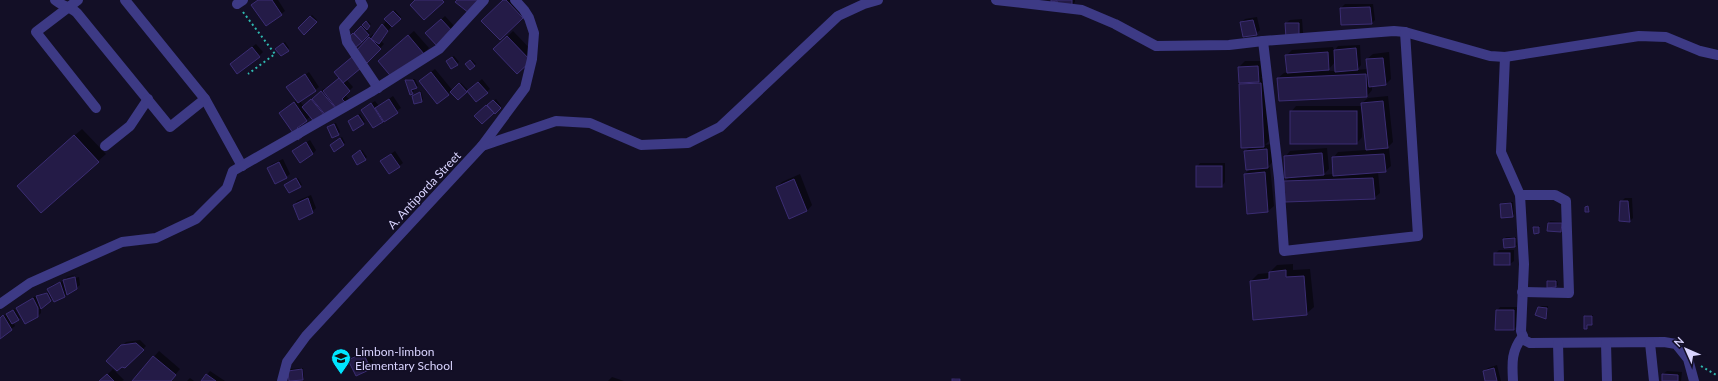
<svg xmlns="http://www.w3.org/2000/svg" width="1718" height="381" viewBox="0 0 1718 381" font-family="Lato,sans-serif">
  <style>
    .shadow { fill: #0007; fill-rule: evenodd }
    .building { fill: #241b47; stroke: #3b2d73 }
    .lines { fill: none; stroke-linecap: round; stroke-linejoin: round }
    .path { stroke: #2fb8b0; stroke-width: 2; stroke-dasharray: 2 3; stroke-linecap: butt }
    .minor { stroke: #3d3a85; stroke-width: 10 }
    .labels { text-anchor: middle; dominant-baseline: central; stroke-width: 3; stroke-linejoin: round; paint-order: stroke }
    .street-label { font-size: 12px; fill: #d9d4ff; stroke: #130f26 }
    .poi-label { font-size: 12px; fill: #d9d4ff; stroke: #130f26; text-anchor: start }
  </style>
  <rect width="100%" height="100%" fill="#130f26"/>
  <g class="shadow">
    <polygon points="258,0 278,0 285,11 267,25 253,5"/>
    <polygon points="504,0 517,0 528,11 500,38"/>
    <polygon points="1052,0 1075,0 1075,2 1071,6 1058,0"/>
    <polygon points="1345,4 1373,4 1375,20 1372,23 1342,24 1341,8"/>
    <polygon points="395,10 401,17 391,27 381,41 384,44 367,62 356,52 373,34 375,36 387,20 386,19"/>
    <polygon points="312,15 317,20 304,33 299,28"/>
    <polygon points="445,16 456,28 438,45 427,33"/>
    <polygon points="1257,17 1260,30 1256,34 1241,23 1245,19"/>
    <polygon points="1302,19 1303,33 1299,37 1286,23 1290,20"/>
    <polygon points="368,21 371,24 366,29 370,33 361,42 348,39"/>
    <polygon points="414,31 429,48 423,54 379,61"/>
    <polygon points="513,31 536,55 517,73 495,49"/>
    <polygon points="285,42 289,48 288,50 278,47"/>
    <polygon points="256,44 263,52 259,56 234,61"/>
    <path d="M1360,45l1,20 -4,5 11,-1 -1,-10 6,-5 16,-2 2,27 -5,5 -14,1v5l-5,6 -89,-18 6,-5 4,-1 -2,-16 6,-6 41,-3 1,4 4,-5zM1335,62l1,9h-20v-1l13,-1z"/>
    <polygon points="454,56 459,62 452,68 448,60"/>
    <polygon points="472,60 476,64 470,68 467,64"/>
    <polygon points="1245,61 1263,61 1264,76 1261,78 1266,78 1269,141 1265,145 1272,144 1273,161 1268,167 1270,167 1274,206 1268,211 1248,213 1245,174 1251,168 1245,151 1250,147 1240,85 1242,82 1239,67"/>
    <polygon points="435,69 453,91 461,83 469,91 482,79 490,89 476,101 467,90 458,99 451,91 437,103 424,78"/>
    <polygon points="309,72 319,87 300,101 304,107 325,88 326,89 346,79 353,87 345,95 352,102 328,116 311,116 301,124 306,132 302,135 280,113 297,100 288,87"/>
    <polygon points="408,79 415,79 418,86 413,89 414,91 412,93 406,80"/>
    <polygon points="421,91 423,99 415,103 415,95"/>
    <polygon points="393,96 401,108 373,127 362,110 375,101 379,106"/>
    <polygon points="1388,96 1393,142 1386,149 1389,149 1391,166 1385,171 1378,172 1380,193 1374,198 1285,181 1290,177 1285,157 1290,151 1327,148 1329,169 1323,175 1334,174 1333,158 1338,152 1367,150 1364,118 1362,118 1362,137 1357,143 1291,112 1296,106 1362,106 1362,103 1368,98"/>
    <polygon points="496,99 501,106 482,123 476,116"/>
    <polygon points="360,114 365,122 363,124 350,120"/>
    <polygon points="336,123 340,132 338,134 329,126"/>
    <polygon points="82,129 106,154 41,212 25,179"/>
    <polygon points="342,137 345,143 335,151 332,144"/>
    <polygon points="310,140 316,150 313,154 297,148"/>
    <polygon points="362,150 367,157 358,163 355,154"/>
    <polygon points="395,151 403,163 399,166 381,161"/>
    <polygon points="283,159 290,174 286,177 268,168 272,164"/>
    <polygon points="1200,163 1225,163 1225,182 1222,186 1197,167"/>
    <polygon points="800,174 812,205 807,211 790,218 777,188 782,182"/>
    <polygon points="298,178 302,185 300,186 287,183"/>
    <polygon points="311,195 316,208 312,212 294,205 297,201"/>
    <polygon points="1625,198 1632,198 1633,218 1630,221 1621,202"/>
    <polygon points="1513,202 1514,214 1512,216 1501,205 1502,203"/>
    <polygon points="1550,221 1563,222 1563,229 1561,231 1549,223"/>
    <polygon points="1536,226 1540,226 1539,232 1534,228"/>
    <polygon points="1506,237 1516,237 1517,245 1515,246 1505,247 1504,239"/>
    <polygon points="1499,250 1514,250 1514,261 1510,264 1495,254"/>
    <polygon points="1293,264 1293,270 1310,269 1314,307 1306,314 1251,281 1258,274 1269,273 1277,265"/>
    <polygon points="78,274 67,278 67,280 79,277 80,285 64,296 53,298 41,308 41,313 37,317 18,308 37,295 50,292 48,289 52,285 64,281 67,277"/>
    <polygon points="1549,280 1557,280 1558,285 1556,286 1548,286 1548,282"/>
    <polygon points="1541,306 1548,306 1547,316 1546,318 1539,308"/>
    <polygon points="1500,307 1518,307 1518,325 1514,329 1496,329 1497,311"/>
    <polygon points="15,309 20,318 13,322 15,326 11,329 0,337 0,318"/>
    <polygon points="1586,315 1593,315 1593,323 1588,324 1586,328 1585,316"/>
    <polygon points="140,340 146,346 125,367 107,361 126,342"/>
    <polygon points="367,350 374,364 370,368 350,360 353,356"/>
    <polygon points="159,351 180,369 170,381 133,381"/>
    <polygon points="1497,365 1501,381 1486,381 1484,371 1488,368"/>
    <polygon points="303,368 304,377 303,379 289,371 290,369"/>
    <polygon points="113,369 124,380 122,381 101,381"/>
    <polygon points="210,371 225,381 202,381"/>
    <polygon points="1667,371 1682,372 1681,381 1663,381 1663,374"/>
    <polygon points="612,377 624,381 608,381"/>
    <polygon points="190,378 194,381 187,381"/>
    <polygon points="955,378 961,378 961,381 953,381"/>
  </g>
  <g class="building">
    <polygon points="258,0 272,0 282,15 266,26 251,5"/>
    <polygon points="415,0 442,0 444,2 424,20 410,5"/>
    <polygon points="457,0 480,0 469,13 455,2"/>
    <polygon points="503,0 506,0 523,18 500,40 481,21"/>
    <polygon points="1051,0 1072,0 1072,7 1058,8 1057,1 1051,2"/>
    <polygon points="1370,7 1372,24 1341,25 1340,8"/>
    <polygon points="393,11 401,19 392,27 384,19"/>
    <polygon points="310,16 317,22 304,35 298,28"/>
    <polygon points="441,19 453,32 438,47 425,33"/>
    <polygon points="1253,20 1257,35 1243,37 1240,22"/>
    <polygon points="366,21 370,26 367,30 362,25"/>
    <polygon points="1285,23 1299,23 1299,38 1286,38"/>
    <polygon points="382,24 388,31 379,44 371,39"/>
    <polygon points="361,26 369,35 362,42 354,33"/>
    <polygon points="353,33 362,42 355,48 347,39"/>
    <polygon points="408,35 424,54 394,80 378,61"/>
    <polygon points="507,36 531,61 517,74 493,49"/>
    <polygon points="369,37 381,49 367,63 355,52"/>
    <polygon points="283,43 289,51 281,56 275,49"/>
    <polygon points="252,47 260,57 237,74 230,64"/>
    <polygon points="1356,48 1358,70 1335,72 1334,50"/>
    <polygon points="1328,52 1329,70 1287,73 1285,55"/>
    <polygon points="352,57 361,68 343,83 334,72"/>
    <polygon points="452,57 458,65 451,69 446,61"/>
    <polygon points="1383,58 1386,85 1369,87 1366,59"/>
    <polygon points="470,60 475,66 470,70 465,64"/>
    <polygon points="1258,66 1259,82 1239,83 1238,67"/>
    <polygon points="431,72 449,95 437,104 419,81"/>
    <polygon points="305,74 316,91 298,103 286,87"/>
    <polygon points="1366,74 1367,97 1279,101 1277,78"/>
    <polygon points="339,78 350,91 342,99 349,106 340,113 323,91"/>
    <polygon points="405,80 413,80 417,88 411,90 413,94 410,95"/>
    <polygon points="478,82 488,93 476,102 467,91"/>
    <polygon points="459,83 467,92 458,100 450,92"/>
    <polygon points="1261,83 1264,147 1241,148 1239,84"/>
    <polygon points="321,91 337,110 328,118 312,99"/>
    <polygon points="420,92 422,102 414,104 412,96"/>
    <polygon points="311,99 325,116 316,124 302,107"/>
    <polygon points="389,99 398,113 384,122 375,108"/>
    <polygon points="493,100 501,108 495,114 487,105"/>
    <polygon points="1383,101 1388,148 1366,150 1361,103"/>
    <polygon points="294,102 307,121 297,128 303,136 298,140 279,113"/>
    <polygon points="371,103 383,122 373,128 361,110"/>
    <polygon points="486,105 494,113 482,124 474,116"/>
    <rect x="1290" y="111" width="67" height="33"/>
    <polygon points="358,115 364,124 353,131 348,121"/>
    <polygon points="334,124 339,135 332,138 327,127"/>
    <polygon points="74,135 99,162 41,213 17,186"/>
    <polygon points="340,138 344,145 334,152 330,145"/>
    <polygon points="306,142 313,154 300,163 292,151"/>
    <polygon points="1267,149 1268,168 1246,170 1244,151"/>
    <polygon points="360,150 366,160 357,165 352,156"/>
    <polygon points="1322,153 1324,175 1285,178 1284,156"/>
    <polygon points="391,154 400,167 389,174 380,161"/>
    <polygon points="1384,154 1386,172 1333,176 1332,157"/>
    <polygon points="279,162 287,178 275,184 267,168"/>
    <rect x="1196" y="166" width="26" height="21"/>
    <polygon points="1265,172 1268,212 1247,214 1244,174"/>
    <polygon points="296,178 301,187 289,193 284,185"/>
    <polygon points="1373,178 1375,199 1285,202 1284,181"/>
    <polygon points="794,179 807,211 789,219 776,187"/>
    <polygon points="308,198 313,213 299,220 293,205"/>
    <polygon points="1620,201 1628,201 1630,222 1619,221"/>
    <polygon points="1511,203 1513,217 1501,218 1500,204"/>
    <polygon points="1588,206 1589,212 1585,212 1585,207"/>
    <polygon points="1548,223 1562,223 1561,232 1547,231"/>
    <polygon points="1533,227 1539,227 1539,233 1534,234"/>
    <polygon points="1515,238 1515,247 1504,248 1503,239"/>
    <rect x="1494" y="253" width="16" height="12"/>
    <polygon points="1286,270 1286,277 1304,276 1307,315 1253,320 1250,281 1269,279 1269,272"/>
    <polygon points="75,277 77,289 67,295 63,280"/>
    <polygon points="1547,281 1556,281 1556,287 1547,288"/>
    <polygon points="60,282 65,297 54,302 47,289"/>
    <polygon points="47,293 51,301 41,309 36,296"/>
    <polygon points="33,298 38,308 38,317 25,324 16,308"/>
    <polygon points="1538,307 1547,308 1546,319 1535,315"/>
    <polygon points="13,310 19,320 12,324 6,314"/>
    <polygon points="1496,310 1514,310 1514,330 1495,330"/>
    <polygon points="3,315 12,330 0,339 0,318"/>
    <polygon points="1584,316 1592,316 1592,325 1587,325 1587,329 1584,329"/>
    <polygon points="136,343 144,350 125,368 122,367 117,371 106,361 121,345"/>
    <polygon points="363,353 371,369 356,376 348,360"/>
    <polygon points="153,356 176,375 171,381 132,381"/>
    <polygon points="1494,368 1497,381 1485,381 1483,371"/>
    <polygon points="302,369 303,380 289,381 288,371"/>
    <polygon points="107,374 114,381 99,381"/>
    <polygon points="206,374 216,381 201,381"/>
    <polygon points="1662,374 1678,375 1678,381 1662,381"/>
    <rect x="952" y="379" width="8" height="2"/>
  </g>
  <g class="lines">
    <g class="path">
      <polyline points="243,12 275,54 248,74"/>
      <polyline points="1701,366 1718,376"/>
    </g>
    <g class="minor">
      <path d="M55,0c5,5 15,7 22,13l93,114 35,-28"/>
      <polyline points="78,0 36,32 96,108"/>
      <polyline points="125,0 205,99 242,166"/>
      <polyline points="360,0 363,6 344,28 347,42 378,88"/>
      <polyline points="996,0 1082,10 1115,24 1156,46 1229,45 1263,41 1394,31 1405,32 1490,56 1505,57 1639,36 1666,37 1700,51 1718,55"/>
      <polyline points="237,4 243,0"/>
      <polyline points="1263,41 1279,178 1284,251 1418,236 1405,32"/>
      <polyline points="1505,57 1501,152 1520,195 1524,264 1521,331 1524,340 1530,343 1664,342 1676,344 1688,359 1694,381"/>
      <polyline points="105,146 130,126 148,99"/>
      <polyline points="482,146 556,121 590,123 641,145 688,143 720,127 838,16 864,4 878,0"/>
      <polyline points="1520,195 1555,195 1566,201 1569,293 1522,292"/>
      <polyline points="0,304 30,283 122,242 156,238 196,219 227,188 233,171 371,92 439,49 484,0"/>
      <polyline points="1558,343 1559,381"/>
      <polyline points="1606,343 1607,381"/>
      <polyline points="1650,343 1654,381"/>
      <polyline points="282,381 287,362 306,336 482,146 525,88 532,59 534,33 529,18 524,10 515,0"/>
      <path d="M1513,381c-1,-18 -2,-30 10,-45"/>
    </g>
  </g>
  <defs>
    <symbol id="school-pin" viewBox="-11 -11 22 30"><path d="M0 17L-7.5 6A9.5 9.5 0 1 1 7.5 6Z" fill="#00e5ff" stroke="#130f26"/><path d="M0-5L7-2L0 1L-7-2ZM-4 1L0 2.5L4 1V4Q0 6-4 4Z" fill="#111"/></symbol>
  </defs>
  <g fill-rule="evenodd">
    <use href="#school-pin" x="330" y="347" width="22" height="30"/>
  </g>
  <g class="labels">
    <g class="street-label">
      <text transform="translate(424 190) rotate(-47)">A. Antiporda Street</text>
    </g>
    <g class="poi-label">
      <text x="355" y="351">Limbon-limbon<tspan x="355" dy="14">Elementary School</tspan></text>
    </g>
  </g>
  <g transform="translate(1686 349) rotate(315)" stroke="#130f26" stroke-width="3" paint-order="stroke">
  <path d="M0-3L7 15L0 10L-7 15Z" fill="#d9d4ff"/>
  <text y="-6" font-size="11" font-weight="bold" text-anchor="middle" fill="#d9d4ff">N</text>
  </g>
</svg>
